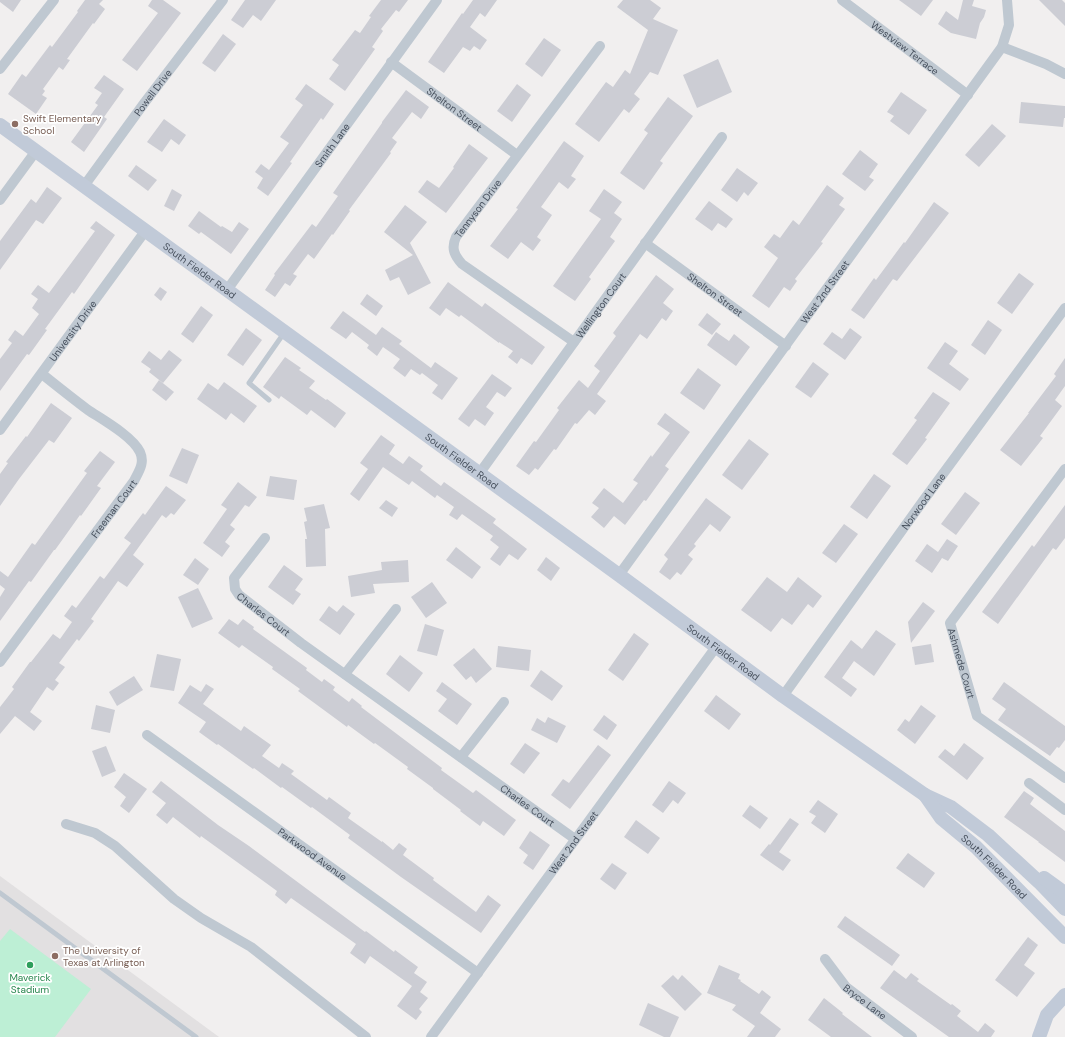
<svg xmlns="http://www.w3.org/2000/svg" width="1065" height="1037" viewBox="0 0 1065 1037" font-family="'DM Sans',sans-serif">
  <style>
    .education { fill: #e2e0e1 }
    .green { fill: #bdefd5 }
    .building { fill: #cccdd4 }
    .lines { fill: none; stroke-linecap: round; stroke-linejoin: round }
    .service { stroke: #bfc8d1; stroke-width: 5 }
    .minor { stroke: #bfc8d1; stroke-width: 10 }
    .secondary { stroke: #c1cad8; stroke-width: 14 }
    .education-dot { fill: #8d6e63; stroke: #fff; stroke-width: 1.5 }
    .leisure-dot { fill: #2e9e5b; stroke: #fff; stroke-width: 1.5 }
    .labels { text-anchor: middle; dominant-baseline: central; stroke-width: 3.5; stroke-linejoin: round; paint-order: stroke }
    .street-label { font-size: 10px; fill: #47505d; stroke: #fff }
    .education-label { font-size: 10px; fill: #785e54; stroke: #fff; text-anchor: start }
    .leisure-label { font-size: 10px; fill: #27864d; stroke: #fff }
  </style>
  <rect width="100%" height="100%" fill="#f1efef"/>
  <polygon class="education" points="0,876 219,1037 0,1037"/>
  <polygon class="green" points="10,929 91,989 55,1037 0,1037 0,941"/>
  <g class="building">
    <polygon points="0,0 21,0 13,12 0,2"/>
    <polygon points="85,0 103,0 99,4 105,9 94,24 93,23 67,59 70,60 63,70 59,67 43,89 45,91 42,95 47,98 36,114 8,94 22,74 26,77 50,45 52,47 78,12 77,11"/>
    <polygon points="152,0 163,0 181,13 137,71 122,60 158,13 148,6"/>
    <polygon points="245,0 276,0 261,21 253,15 243,28 231,20"/>
    <polygon points="381,0 408,0 399,12 396,10 381,29 383,31 372,47 375,49 345,91 329,79 339,65 332,60 355,30 360,33 371,17 369,16"/>
    <polygon points="473,0 497,0 485,17 480,13 470,27 487,40 480,50 474,46 470,51 463,47 444,73 428,62 462,13 463,14"/>
    <polygon points="623,0 650,0 661,8 653,19 678,30 658,75 650,72 634,94 640,99 629,113 624,109 599,142 575,124 606,82 613,87 625,70 630,74 648,30 617,7"/>
    <polygon points="899,0 933,0 921,16"/>
    <polygon points="963,0 974,0 972,6 986,10 984,17 980,23 976,39 951,33 938,24 946,11 958,20"/>
    <polygon points="1039,0 1062,0 1065,3 1065,26"/>
    <polygon points="223,34 236,44 215,72 202,63"/>
    <polygon points="544,38 561,50 542,77 525,64"/>
    <polygon points="718,59 732,92 697,108 683,75"/>
    <polygon points="104,75 124,89 104,117 107,119 84,152 71,142 98,105 95,103 102,93 94,88"/>
    <polygon points="306,84 334,104 323,120 321,118 290,162 292,163 268,196 257,188 263,178 255,172 261,164 269,170 289,143 280,137 303,105 295,99"/>
    <polygon points="517,84 531,95 512,122 497,111"/>
    <polygon points="406,90 429,107 421,119 412,112 392,138 397,142 390,152 391,153 349,210 350,211 333,235 332,234 314,259 308,254 293,274 297,276 290,286 285,283 275,297 265,290 275,275 274,274 312,224 316,227 338,196 333,193 382,123 382,122"/>
    <polygon points="901,92 927,110 909,135 890,121 894,116 887,112"/>
    <polygon points="668,97 693,116 660,161 663,163 644,190 620,173 648,133 644,130"/>
    <polygon points="1021,102 1065,106 1065,118 1064,118 1063,127 1019,123"/>
    <polygon points="164,119 186,135 179,145 171,139 162,152 147,142"/>
    <polygon points="992,124 1006,136 979,167 965,155"/>
    <polygon points="564,141 584,156 571,176 576,179 568,189 559,182 541,207 552,215 537,237 541,240 533,251 521,242 508,259 490,246 518,209 516,208"/>
    <polygon points="469,144 488,158 446,213 418,192 427,180 439,188 454,168 453,167"/>
    <polygon points="860,150 878,164 869,177 874,180 865,191 842,174"/>
    <polygon points="136,165 157,180 148,191 128,176"/>
    <polygon points="737,168 758,183 748,196 744,192 737,202 721,190"/>
    <polygon points="827,185 844,198 839,205 845,209 821,242 823,243 795,279 797,281 790,291 784,287 769,308 752,296 778,258 764,247 774,234 780,238 793,220 799,225"/>
    <polygon points="47,187 62,198 43,224 36,220 0,270 0,241 31,199 36,203"/>
    <polygon points="172,189 182,195 174,211 164,206"/>
    <polygon points="604,189 622,202 614,213 622,219 610,237 615,241 589,277 591,279 575,301 553,286 601,219 589,211"/>
    <polygon points="709,201 733,219 726,228 718,223 712,231 695,219"/>
    <polygon points="934,202 949,213 897,281 893,279 864,319 851,310 874,278 876,280 904,242 905,243"/>
    <polygon points="405,205 427,222 410,243 431,283 408,295 399,277 390,281 385,270 413,255 384,232"/>
    <polygon points="199,211 221,227 222,226 232,232 239,222 249,229 231,254 201,232 199,234 188,226"/>
    <polygon points="96,221 115,235 74,294 72,292 45,329 47,330 29,355 27,354 0,391 0,359 12,343 8,340 15,330 23,336 39,314 32,308 38,299 31,294 38,285 49,293 95,231 90,228"/>
    <polygon points="1019,273 1034,284 1012,314 997,303"/>
    <polygon points="656,275 674,289 663,303 673,311 666,321 662,318 647,339 640,334 597,394 606,401 595,415 589,410 577,424 575,423 556,450 554,449 538,470 535,468 529,475 516,466 534,441 536,442 559,410 557,408 579,380 588,388 600,371 594,366 616,336 613,333"/>
    <polygon points="448,282 482,307 485,303 545,347 532,365 521,358 517,364 508,357 513,351 499,342 499,343 461,315 459,317 446,308 440,316 429,308"/>
    <polygon points="160,287 167,292 161,301 154,295"/>
    <polygon points="367,294 383,306 376,316 360,304"/>
    <polygon points="201,306 213,315 193,343 181,334"/>
    <polygon points="343,311 376,335 382,327 402,341 399,344 431,368 435,362 458,378 442,400 432,393 438,385 422,373 420,375 411,369 405,377 393,368 400,359 383,347 377,356 367,348 369,345 352,332 346,339 330,328"/>
    <polygon points="707,313 721,324 712,335 698,325"/>
    <polygon points="988,320 1002,330 985,355 971,345"/>
    <polygon points="246,328 262,340 243,366 227,355"/>
    <polygon points="850,328 862,337 845,360 823,344 832,332 842,339"/>
    <polygon points="716,332 729,341 734,334 750,347 736,366 707,345"/>
    <polygon points="945,342 958,351 949,364 969,379 960,391 927,368"/>
    <polygon points="169,350 182,360 163,383 149,372 151,369 141,362 149,351 161,360"/>
    <polygon points="285,357 301,368 299,370 315,381 309,388 326,400 327,399 346,413 335,428 311,410 307,415 281,396 279,399 263,387"/>
    <polygon points="1065,358 1065,386 1055,400 1062,406 1040,436 1043,438 1021,466 1000,450 1029,413 1028,413 1056,376 1054,374"/>
    <polygon points="813,362 829,374 811,398 795,387"/>
    <polygon points="698,368 721,385 704,410 680,393"/>
    <polygon points="492,374 512,388 505,397 497,392 486,407 494,413 485,426 475,419 469,427 458,419"/>
    <polygon points="159,380 174,392 166,401 152,390"/>
    <polygon points="224,382 257,406 244,423 231,413 226,420 197,399 208,383 218,390"/>
    <polygon points="933,392 950,403 925,438 927,439 907,465 892,454 917,420 914,418"/>
    <polygon points="51,403 72,418 54,443 49,440 19,479 0,506 0,474 8,463 6,462 26,436 27,437"/>
    <polygon points="665,413 690,432 665,466 669,469 646,501 644,500 625,525 614,516 604,528 591,517 599,508 592,503 604,488 623,503 638,483 633,480 651,455 652,457 670,433 657,424"/>
    <polygon points="381,435 395,445 389,454 403,464 409,456 423,466 420,470 441,486 444,482 496,519 493,523 527,549 518,560 509,554 500,566 490,559 499,547 490,540 493,536 462,514 457,520 449,515 454,507 437,495 435,498 412,481 409,485 383,467 359,501 350,494 368,469 360,463"/>
    <polygon points="749,439 769,454 742,490 722,475"/>
    <polygon points="182,448 199,455 187,484 169,476"/>
    <polygon points="100,451 115,462 97,486 101,488 81,516 80,515 55,550 54,550 31,582 29,581 0,621 0,597 5,589 0,585 0,571 8,577 32,543 35,545 87,473 84,471"/>
    <polygon points="874,474 891,486 867,519 850,507"/>
    <polygon points="270,476 297,480 294,500 266,496"/>
    <polygon points="238,482 257,497 249,507 245,505 230,525 235,529 225,542 230,546 222,557 203,543 227,509 221,505"/>
    <polygon points="166,486 186,500 174,515 171,513 166,518 162,515 133,555 144,564 127,587 118,581 91,619 94,621 79,641 77,639 59,663 65,667 55,680 59,683 53,691 47,687 30,712 42,721 34,731 15,716 0,734 0,707 14,689 12,687 30,662 31,662 53,634 60,639 72,622 64,616 72,605 76,608 100,576 104,579 131,543 124,538 143,513 145,515"/>
    <polygon points="965,492 980,503 956,535 941,524"/>
    <polygon points="706,498 731,517 720,532 710,524 694,544 696,546 688,555 693,559 681,575 677,572 670,580 659,572 668,559 664,555"/>
    <polygon points="386,500 398,508 392,517 379,508"/>
    <polygon points="324,504 330,528 325,529 326,566 306,567 305,539 307,539 304,522 307,521 304,508"/>
    <polygon points="1065,505 1065,538 1056,550 1053,548 998,624 982,612 1032,545 1034,547"/>
    <polygon points="844,524 858,534 836,563 822,553"/>
    <polygon points="947,539 958,546 948,561 942,558 932,573 915,561 927,544 938,552"/>
    <polygon points="456,547 481,567 472,579 446,560"/>
    <polygon points="546,557 560,568 551,581 537,570"/>
    <polygon points="195,558 209,569 198,585 183,575"/>
    <polygon points="408,560 409,582 373,584 375,593 351,597 348,576 382,570 381,562"/>
    <polygon points="284,565 303,579 295,590 301,594 293,605 268,587"/>
    <polygon points="767,577 787,592 798,577 822,596 813,608 808,604 792,625 782,618 771,632 741,610"/>
    <polygon points="432,582 447,603 426,618 411,597"/>
    <polygon points="198,588 213,619 192,628 178,597"/>
    <polygon points="923,602 935,611 911,643 908,622"/>
    <polygon points="343,605 355,614 340,635 319,620 329,606 337,612"/>
    <polygon points="229,619 238,625 243,619 254,627 253,629 307,668 306,670 322,682 324,679 335,687 333,690 349,702 352,698 362,706 361,707 442,768 441,770 473,793 476,790 516,820 504,836 483,821 480,826 460,811 461,810 433,789 433,788 407,769 408,767 375,743 374,744 348,725 347,727 298,691 300,689 272,669 273,667 242,645 239,648 218,633"/>
    <polygon points="425,624 444,630 437,656 417,651"/>
    <polygon points="876,630 896,644 874,676 854,661 842,678 857,689 851,697 824,677 851,640 862,649"/>
    <polygon points="634,633 649,644 623,681 608,670"/>
    <polygon points="931,644 934,662 915,665 912,647"/>
    <polygon points="498,646 531,650 529,671 496,667"/>
    <polygon points="474,648 492,669 476,683 471,676 466,680 453,665"/>
    <polygon points="157,654 181,659 174,691 150,687"/>
    <polygon points="400,655 423,673 409,692 386,674"/>
    <polygon points="541,670 563,686 552,701 530,686"/>
    <polygon points="134,676 143,690 117,706 109,692"/>
    <polygon points="442,682 472,704 457,725 438,711 447,699 436,691"/>
    <polygon points="1004,682 1065,726 1065,740 1059,748 1057,747 1050,756 998,720 1006,709 992,699"/>
    <polygon points="206,684 214,689 203,704 241,731 244,726 271,745 262,756 279,768 282,763 294,771 291,774 327,800 329,797 351,813 348,818 382,842 382,841 393,850 399,843 407,849 403,855 434,878 433,880 476,912 488,895 501,905 481,933 401,877 348,838 350,835 312,807 311,808 282,787 281,788 254,768 253,769 218,744 217,745 199,732 206,722 178,703 190,685 201,692"/>
    <polygon points="716,695 741,714 729,730 704,711"/>
    <polygon points="96,705 115,710 110,733 91,729"/>
    <polygon points="921,705 936,716 915,744 897,730 905,719 909,722"/>
    <polygon points="604,715 617,725 607,740 593,730"/>
    <polygon points="548,717 566,726 557,743 531,730 537,718 545,723"/>
    <polygon points="525,743 540,753 524,774 510,764"/>
    <polygon points="964,743 984,758 967,780 938,757 945,749 954,756"/>
    <polygon points="598,745 611,755 570,809 551,795 563,779 569,783"/>
    <polygon points="106,746 116,771 102,777 92,751"/>
    <polygon points="124,773 147,789 129,813 120,806 126,797 114,787"/>
    <polygon points="161,781 218,825 249,846 365,932 366,931 394,952 395,950 418,967 414,973 427,982 420,992 428,998 419,1009 422,1012 416,1020 397,1006 412,986 370,956 365,964 350,953 356,944 291,898 286,904 275,895 277,891 201,836 200,838 173,817 167,824 156,815 166,803 152,792"/>
    <polygon points="669,781 686,793 678,804 673,800 663,813 652,805"/>
    <polygon points="1024,791 1034,798 1030,804 1065,831 1065,862 1038,842 1039,842 1004,817"/>
    <polygon points="818,800 838,814 825,833 811,823 816,816 809,812"/>
    <polygon points="750,805 768,818 760,829 742,816"/>
    <polygon points="790,818 799,824 779,852 791,860 783,871 760,855 769,844 770,845"/>
    <polygon points="636,820 660,838 648,854 624,837"/>
    <polygon points="530,831 550,845 533,870 523,863 528,855 519,848"/>
    <polygon points="908,853 935,873 924,888 896,868"/>
    <polygon points="612,863 627,873 615,890 600,879"/>
    <polygon points="845,916 900,955 892,966 837,927"/>
    <polygon points="1028,937 1038,945 1024,965 1035,973 1017,997 995,980"/>
    <polygon points="719,965 740,974 738,979 741,980 740,981 759,994 762,990 771,997 760,1013 781,1029 775,1037 747,1037 755,1026 732,1010 736,1005 707,993"/>
    <polygon points="894,970 906,979 911,973 919,979 917,981 951,1005 952,1004 961,1011 957,1016 978,1032 985,1023 995,1031 991,1037 949,1037 880,988"/>
    <polygon points="673,975 678,980 682,975 702,994 685,1011 661,986"/>
    <polygon points="824,998 843,1013 842,1014 872,1037 831,1037 808,1020"/>
    <polygon points="648,1003 679,1017 670,1037 664,1037 639,1025"/>
  </g>
  <g class="lines">
    <g class="service">
      <polyline points="269,400 249,383 284,333"/>
      <polyline points="0,893 196,1037"/>
    </g>
    <g class="minor">
      <path id="s1" d="M842,0l126,95"/>
      <polyline points="1002,47 1046,64 1065,74"/>
      <path id="s2" d="M391,62l126,93"/>
      <polyline points="0,69 54,0"/>
      <path id="s3" d="M84,186l61,-84 78,-102"/>
      <polyline points="0,200 36,151"/>
      <path id="s4" d="M645,243l141,103"/>
      <path id="s5" d="M227,290l210,-290"/>
      <path id="s6" d="M574,342l-112,-78c-8,-9 -11,-16 -6,-27l144,-191"/>
      <path id="s7" d="M0,430l146,-200"/>
      <path id="s8" d="M1065,469l-115,154 27,93 88,62"/>
      <path id="s9" d="M479,474l243,-337"/>
      <path id="s10" d="M265,538l-31,40 1,11 4,6 62,48 274,196"/>
      <path id="s11" d="M619,575l383,-528 7,-22 -2,-25"/>
      <path id="s12" d="M0,662l134,-181c5,-10 11,-18 6,-29 -8,-16 -37,-32 -52,-42 -16,-12 -31,-24 -46,-36"/>
      <polyline points="345,674 396,609"/>
      <path id="s13" d="M783,696l140,-195 142,-193"/>
      <path id="s14" d="M147,735l331,238"/>
      <polyline points="461,757 504,702"/>
      <polyline points="1029,783 1065,810"/>
      <polyline points="66,824 95,833 115,846 174,899 201,918 251,947 366,1037"/>
      <path id="s15" d="M825,959l21,28 66,50"/>
      <path id="s16" d="M431,1037l285,-390"/>
    </g>
    <g class="secondary">
      <path id="s17" d="M0,125l619,450 164,121 142,99 26,12 37,28 51,47 26,27"/>
      <path id="s18" d="M925,795l16,23 35,29 89,90"/>
      <polyline points="1044,878 1065,893"/>
      <polyline points="1039,1037 1047,1015 1065,995"/>
    </g>
  </g>
  <g class="education-dot">
    <circle cx="15" cy="124" r="4"/>
    <circle cx="55" cy="956" r="4"/>
  </g>
  <circle class="leisure-dot" cx="30" cy="965" r="4"/>
  <g class="labels">
    <g class="street-label">
      <text stroke="none"><textPath href="#s1" startOffset="79">Westview Terrace</textPath></text>
      <text stroke="none"><textPath href="#s3" startOffset="116">Powell Drive</textPath></text>
      <text stroke="none"><textPath href="#s2" startOffset="79">Shelton Street</textPath></text>
      <text stroke="none"><textPath href="#s5" startOffset="179">Smith Lane</textPath></text>
      <text stroke="none"><textPath href="#s6" startOffset="202">Tennyson Drive</textPath></text>
      <text stroke="none"><textPath href="#s17" startOffset="247">South Fielder Road</textPath></text>
      <text stroke="none"><textPath href="#s11" startOffset="350">West 2nd Street</textPath></text>
      <text stroke="none"><textPath href="#s4" startOffset="87">Shelton Street</textPath></text>
      <text stroke="none"><textPath href="#s9" startOffset="208">Wellington Court</textPath></text>
      <text stroke="none"><textPath href="#s7" startOffset="123">University Drive</textPath></text>
      <text stroke="none"><textPath href="#s17" startOffset="571">South Fielder Road</textPath></text>
      <text stroke="none"><textPath href="#s13" startOffset="240">Norwood Lane</textPath></text>
      <text stroke="none"><textPath href="#s12" startOffset="191">Freeman Court</textPath></text>
      <text stroke="none"><textPath href="#s10" startOffset="100">Charles Court</textPath></text>
      <text stroke="none"><textPath href="#s17" startOffset="895">South Fielder Road</textPath></text>
      <text stroke="none"><textPath href="#s8" startOffset="234">Ashmede Court</textPath></text>
      <text stroke="none"><textPath href="#s10" startOffset="426">Charles Court</textPath></text>
      <text stroke="none"><textPath href="#s16" startOffset="241">West 2nd Street</textPath></text>
      <text stroke="none"><textPath href="#s14" startOffset="204">Parkwood Avenue</textPath></text>
      <text stroke="none"><textPath href="#s18" startOffset="100">South Fielder Road</textPath></text>
      <text stroke="none"><textPath href="#s15" startOffset="59">Bryce Lane</textPath></text>
    </g>
    <g class="education-label">
      <text x="23" y="118">Swift Elementary<tspan x="23" dy="12">School</tspan></text>
      <text x="63" y="950">The University of<tspan x="63" dy="12">Texas at Arlington</tspan></text>
    </g>
    <g class="leisure-label">
      <text x="30" y="977">Maverick<tspan x="30" dy="12">Stadium</tspan></text>
    </g>
  </g>
</svg>
